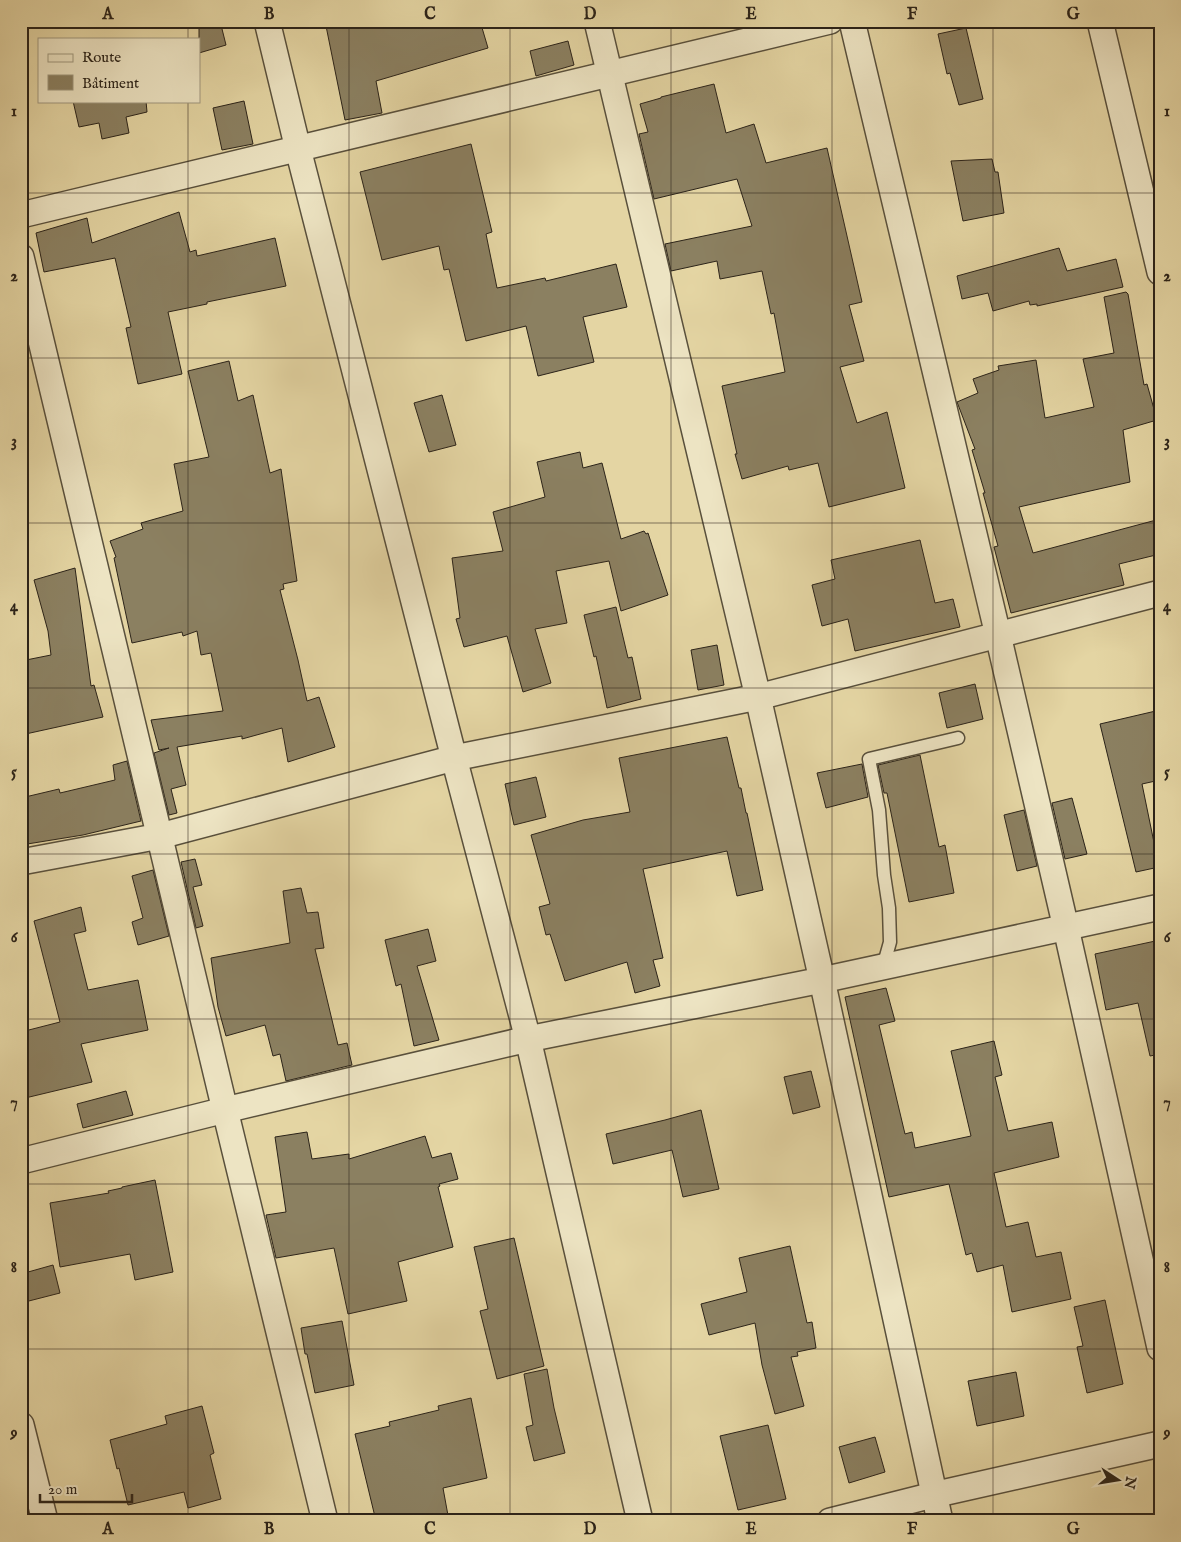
<svg xmlns="http://www.w3.org/2000/svg" width="1181" height="1542" viewBox="0 0 1181 1542" font-family="'IM FELL English',serif">
  <style>
    .building { fill: #8b8061; stroke: #2b2319 }
    .lines { fill: none; stroke-linecap: round; stroke-linejoin: round }
    .service-casing { stroke: #59503c; stroke-width: 15 }
    .minor-casing { stroke: #59503c; stroke-width: 28 }
    .service { stroke: #ede4c3; stroke-width: 12 }
    .minor { stroke: #ede4c3; stroke-width: 25 }
    .grid { fill: none; stroke: #2b2319; stroke-width: 1; stroke-opacity: 0.55 }
    .neatline { fill: none; stroke: #2b2319; stroke-width: 2 }
    .grid-label { font-size: 16px; text-anchor: middle; font-weight: bold; fill: #2b2319 }
  </style>
  <rect width="100%" height="100%" fill="#e4d5a3"/>
  <filter id="stains"><feTurbulence type="fractalNoise" baseFrequency=".004" numOctaves="4"/><feColorMatrix values="0 0 0 0 .2 0 0 0 0 .09 0 0 0 0 .02 0 0 0 .5 -.17"/></filter>
  <radialGradient id="worn" r=".72"><stop offset=".6" stop-color="#630" stop-opacity="0"/><stop offset="1" stop-color="#630" stop-opacity=".3"/></radialGradient>
  <g class="building">
    <polygon points="199,21 220,21 226,45 199,53"/>
    <polygon points="325,21 480,21 488,48 376,81 382,113 345,120"/>
    <polygon points="966,28 983,99 959,105 950,73 947,74 938,34"/>
    <polygon points="568,41 574,65 536,76 530,51"/>
    <polygon points="714,84 726,133 754,124 766,163 827,148 862,302 849,305 864,361 840,367 857,423 887,412 905,488 829,507 818,463 789,470 788,466 742,479 735,454 737,454 722,386 785,372 774,313 771,314 762,271 720,279 717,261 671,271 665,244 752,226 737,179 654,199 639,134 648,132 640,104 661,98 661,97"/>
    <polygon points="73,101 146,101 147,112 126,117 129,133 102,139 99,123 79,127"/>
    <polygon points="244,101 253,144 222,150 213,108"/>
    <polygon points="471,144 492,232 486,234 497,288 545,278 546,281 616,264 627,307 583,317 594,362 538,376 526,326 466,341 449,269 444,270 439,246 382,260 360,172"/>
    <polygon points="992,159 995,172 998,172 1004,213 963,221 951,161"/>
    <polygon points="179,212 190,252 196,250 197,256 275,238 286,286 207,302 207,304 168,312 182,374 138,384 126,328 131,327 115,258 44,272 36,233 87,218 92,243"/>
    <polygon points="1059,248 1067,271 1116,259 1123,287 1037,306 1037,304 1030,305 1029,301 993,311 988,293 962,299 957,276"/>
    <polygon points="1126,292 1128,294 1144,385 1147,384 1157,420 1123,430 1130,482 1019,507 1033,553 1160,519 1160,554 1119,564 1124,585 1011,613 994,547 998,546 983,493 985,493 972,450 975,449 957,402 978,393 973,379 999,370 998,366 1036,360 1045,418 1094,407 1083,359 1114,353 1104,297"/>
    <polygon points="229,361 238,401 253,395 270,473 281,469 297,581 283,584 284,589 280,590 298,660 307,701 319,697 335,747 288,762 282,728 242,739 242,736 177,747 186,785 171,789 177,813 169,815 154,753 169,748 159,750 151,720 223,711 211,653 201,655 197,631 183,636 182,632 132,643 114,558 116,557 110,541 143,529 141,523 183,511 174,464 209,457 188,371"/>
    <polygon points="442,395 456,445 429,452 414,403"/>
    <polygon points="580,452 583,468 602,463 621,539 644,531 646,534 648,533 668,595 621,611 609,561 556,571 567,623 535,629 551,683 523,692 507,636 464,647 456,619 460,618 452,558 503,551 493,512 545,497 537,462"/>
    <polygon points="920,540 935,603 953,599 960,627 855,651 848,619 822,626 812,585 835,579 831,560"/>
    <polygon points="75,568 91,686 94,685 103,717 21,735 21,661 51,655 48,631 34,580"/>
    <polygon points="616,607 628,658 632,657 641,699 607,708 596,656 594,657 584,615"/>
    <polygon points="717,645 724,685 698,690 691,650"/>
    <polygon points="975,684 983,719 947,728 939,693"/>
    <polygon points="1160,710 1160,780 1142,784 1159,867 1136,872 1100,724"/>
    <polygon points="727,737 739,788 741,788 746,813 747,813 763,890 737,896 727,851 643,869 663,958 653,960 660,986 635,993 627,962 565,981 550,934 546,935 539,907 550,904 531,835 583,820 630,812 619,758"/>
    <polygon points="920,755 939,847 945,845 954,893 909,902 887,793 884,793 878,765"/>
    <polygon points="127,761 141,821 83,835 21,845 21,798 59,789 60,793 115,780 113,765"/>
    <polygon points="862,764 868,797 826,808 817,773"/>
    <polygon points="536,777 546,817 514,825 505,784"/>
    <polygon points="1072,798 1087,854 1065,859 1052,803"/>
    <polygon points="1024,810 1037,866 1017,871 1004,815"/>
    <polygon points="195,859 202,885 193,887 203,926 196,928 181,862"/>
    <polygon points="153,870 169,936 138,945 132,922 143,918 132,876"/>
    <polygon points="301,888 307,913 318,912 324,948 315,949 338,1045 347,1043 352,1065 286,1081 280,1054 273,1056 265,1025 226,1036 218,1007 211,958 290,943 283,891"/>
    <polygon points="81,907 86,931 74,934 88,990 138,980 148,1030 81,1044 92,1082 21,1099 21,1032 60,1022 34,921"/>
    <polygon points="428,929 436,961 417,966 439,1040 414,1046 401,984 396,986 385,940"/>
    <polygon points="1160,940 1160,1054 1150,1056 1138,1003 1106,1010 1095,954"/>
    <polygon points="886,988 895,1021 879,1025 905,1134 912,1132 915,1148 971,1136 951,1051 994,1041 1002,1075 995,1077 1008,1131 1052,1122 1059,1157 994,1173 1006,1227 1028,1222 1036,1257 1061,1252 1071,1299 1012,1312 1003,1265 977,1272 972,1253 966,1255 949,1184 889,1197 845,997"/>
    <polygon points="811,1071 820,1107 793,1114 784,1077"/>
    <polygon points="126,1091 133,1115 83,1128 77,1104"/>
    <polygon points="701,1110 719,1189 683,1197 672,1150 613,1164 606,1134 665,1120"/>
    <polygon points="307,1132 312,1159 349,1154 349,1159 425,1136 432,1158 451,1153 458,1179 439,1184 440,1186 438,1187 453,1247 398,1262 407,1301 348,1314 334,1248 276,1258 266,1215 286,1212 275,1137"/>
    <polygon points="155,1180 173,1272 135,1280 130,1254 60,1267 50,1203 109,1193 108,1191 122,1188 122,1187"/>
    <polygon points="514,1238 544,1366 497,1379 480,1311 488,1309 474,1247"/>
    <polygon points="790,1246 807,1323 812,1322 816,1348 797,1352 798,1356 791,1357 804,1406 775,1414 762,1365 755,1323 709,1335 701,1304 747,1292 739,1258"/>
    <polygon points="53,1265 60,1293 21,1303 21,1274"/>
    <polygon points="1105,1300 1123,1384 1087,1393 1077,1347 1083,1346 1074,1307"/>
    <polygon points="342,1321 354,1385 315,1393 307,1354 305,1354 301,1328"/>
    <polygon points="547,1369 554,1408 565,1453 534,1461 526,1427 533,1425 524,1374"/>
    <polygon points="1016,1372 1024,1416 977,1426 968,1381"/>
    <polygon points="471,1398 487,1478 443,1488 449,1521 376,1521 355,1434 390,1426 389,1422 439,1410 438,1406"/>
    <polygon points="202,1406 214,1453 210,1455 221,1499 188,1508 184,1492 128,1505 119,1468 117,1469 110,1440 167,1424 165,1416"/>
    <polygon points="768,1425 786,1499 738,1510 720,1436"/>
    <polygon points="875,1437 885,1472 849,1483 839,1447"/>
  </g>
  <g class="lines">
    <defs>
      <polyline id="service" points="883,967 890,942 889,908 884,875 879,810 869,759 958,738"/>
      <g id="minor">
        <polyline points="267,21 298,149 454,758 528,1039 640,1521"/>
        <polyline points="597,21 758,697 822,980 940,1521"/>
        <polyline points="852,21 998,635 1066,928 1160,1348"/>
        <polyline points="1100,21 1160,272"/>
        <polyline points="21,215 830,21"/>
        <polyline points="21,257 225,1110 325,1521"/>
        <polyline points="21,862 160,836 454,758 758,697 1160,593"/>
        <polyline points="21,1161 225,1110 528,1039 822,980 1160,907"/>
        <polyline points="21,1425 45,1521"/>
        <polyline points="830,1521 933,1495 1160,1444"/>
      </g>
    </defs>
    <use href="#service" class="service-casing"/>
    <use href="#minor" class="minor-casing"/>
    <use href="#service" class="service"/>
    <use href="#minor" class="minor"/>
  </g>
  <path class="grid" d="M188,21v18M349,21v1500M510,21v1500M671,21v1500M832,21v1500M993,21v1500M188,101v1420M21,193h1139M21,358h1139M21,523h1139M21,688h1139M21,854h1139M21,1019h1139M21,1184h1139M21,1349h1139"/>
  <rect width="1181" height="1542" fill="none" stroke="#e4d5a3" stroke-width="55"/>
  <rect x="38" y="38" width="162" height="65" fill="#ede4c3" stroke="#9f977f"/>
  <rect x="48" y="54" width="25" height="8" fill="#ede4c3" stroke="#9f977f"/>
  <text x="82" y="62" font-size="15" fill="#2b2319">Route</text>
  <rect x="48" y="75" width="25" height="15" fill="#8b8061" stroke="#9f977f"/>
  <text x="82" y="88" font-size="15" fill="#2b2319">Bâtiment</text>
  <g transform="translate(1118 1480) rotate(102)" stroke="#ede4c3" stroke-width="4" paint-order="stroke">
  <path d="M0-4L9 19L0 12L-9 19Z" fill="#2b2319"/>
  <text y="-8" font-size="14" font-weight="bold" text-anchor="middle" fill="#2b2319">N</text>
  </g>
  <path d="M40 1494v8h92v-8" fill="none" stroke="#2b2319" stroke-width="2.5"/>
  <text x="48" y="1494" font-size="15" fill="#2b2319" stroke="#ede4c3" stroke-width="4" paint-order="stroke">20 m</text>
  <rect x="28" y="28" width="1126" height="1486" class="neatline"/>
  <g class="grid-label">
    <text x="108" y="19">A</text>
    <text x="269" y="19">B</text>
    <text x="430" y="19">C</text>
    <text x="590" y="19">D</text>
    <text x="751" y="19">E</text>
    <text x="912" y="19">F</text>
    <text x="1073" y="19">G</text>
    <text x="14" y="116">1</text>
    <text x="1167" y="116">1</text>
    <text x="14" y="281">2</text>
    <text x="1167" y="281">2</text>
    <text x="14" y="446">3</text>
    <text x="1167" y="446">3</text>
    <text x="14" y="611">4</text>
    <text x="1167" y="611">4</text>
    <text x="14" y="777">5</text>
    <text x="1167" y="777">5</text>
    <text x="14" y="942">6</text>
    <text x="1167" y="942">6</text>
    <text x="14" y="1107">7</text>
    <text x="1167" y="1107">7</text>
    <text x="14" y="1272">8</text>
    <text x="1167" y="1272">8</text>
    <text x="14" y="1438">9</text>
    <text x="1167" y="1438">9</text>
    <text x="108" y="1534">A</text>
    <text x="269" y="1534">B</text>
    <text x="430" y="1534">C</text>
    <text x="590" y="1534">D</text>
    <text x="751" y="1534">E</text>
    <text x="912" y="1534">F</text>
    <text x="1073" y="1534">G</text>
  </g>
  <rect width="100%" height="100%" filter="url(#stains)"/>
  <rect width="100%" height="100%" fill="url(#worn)"/>
</svg>
